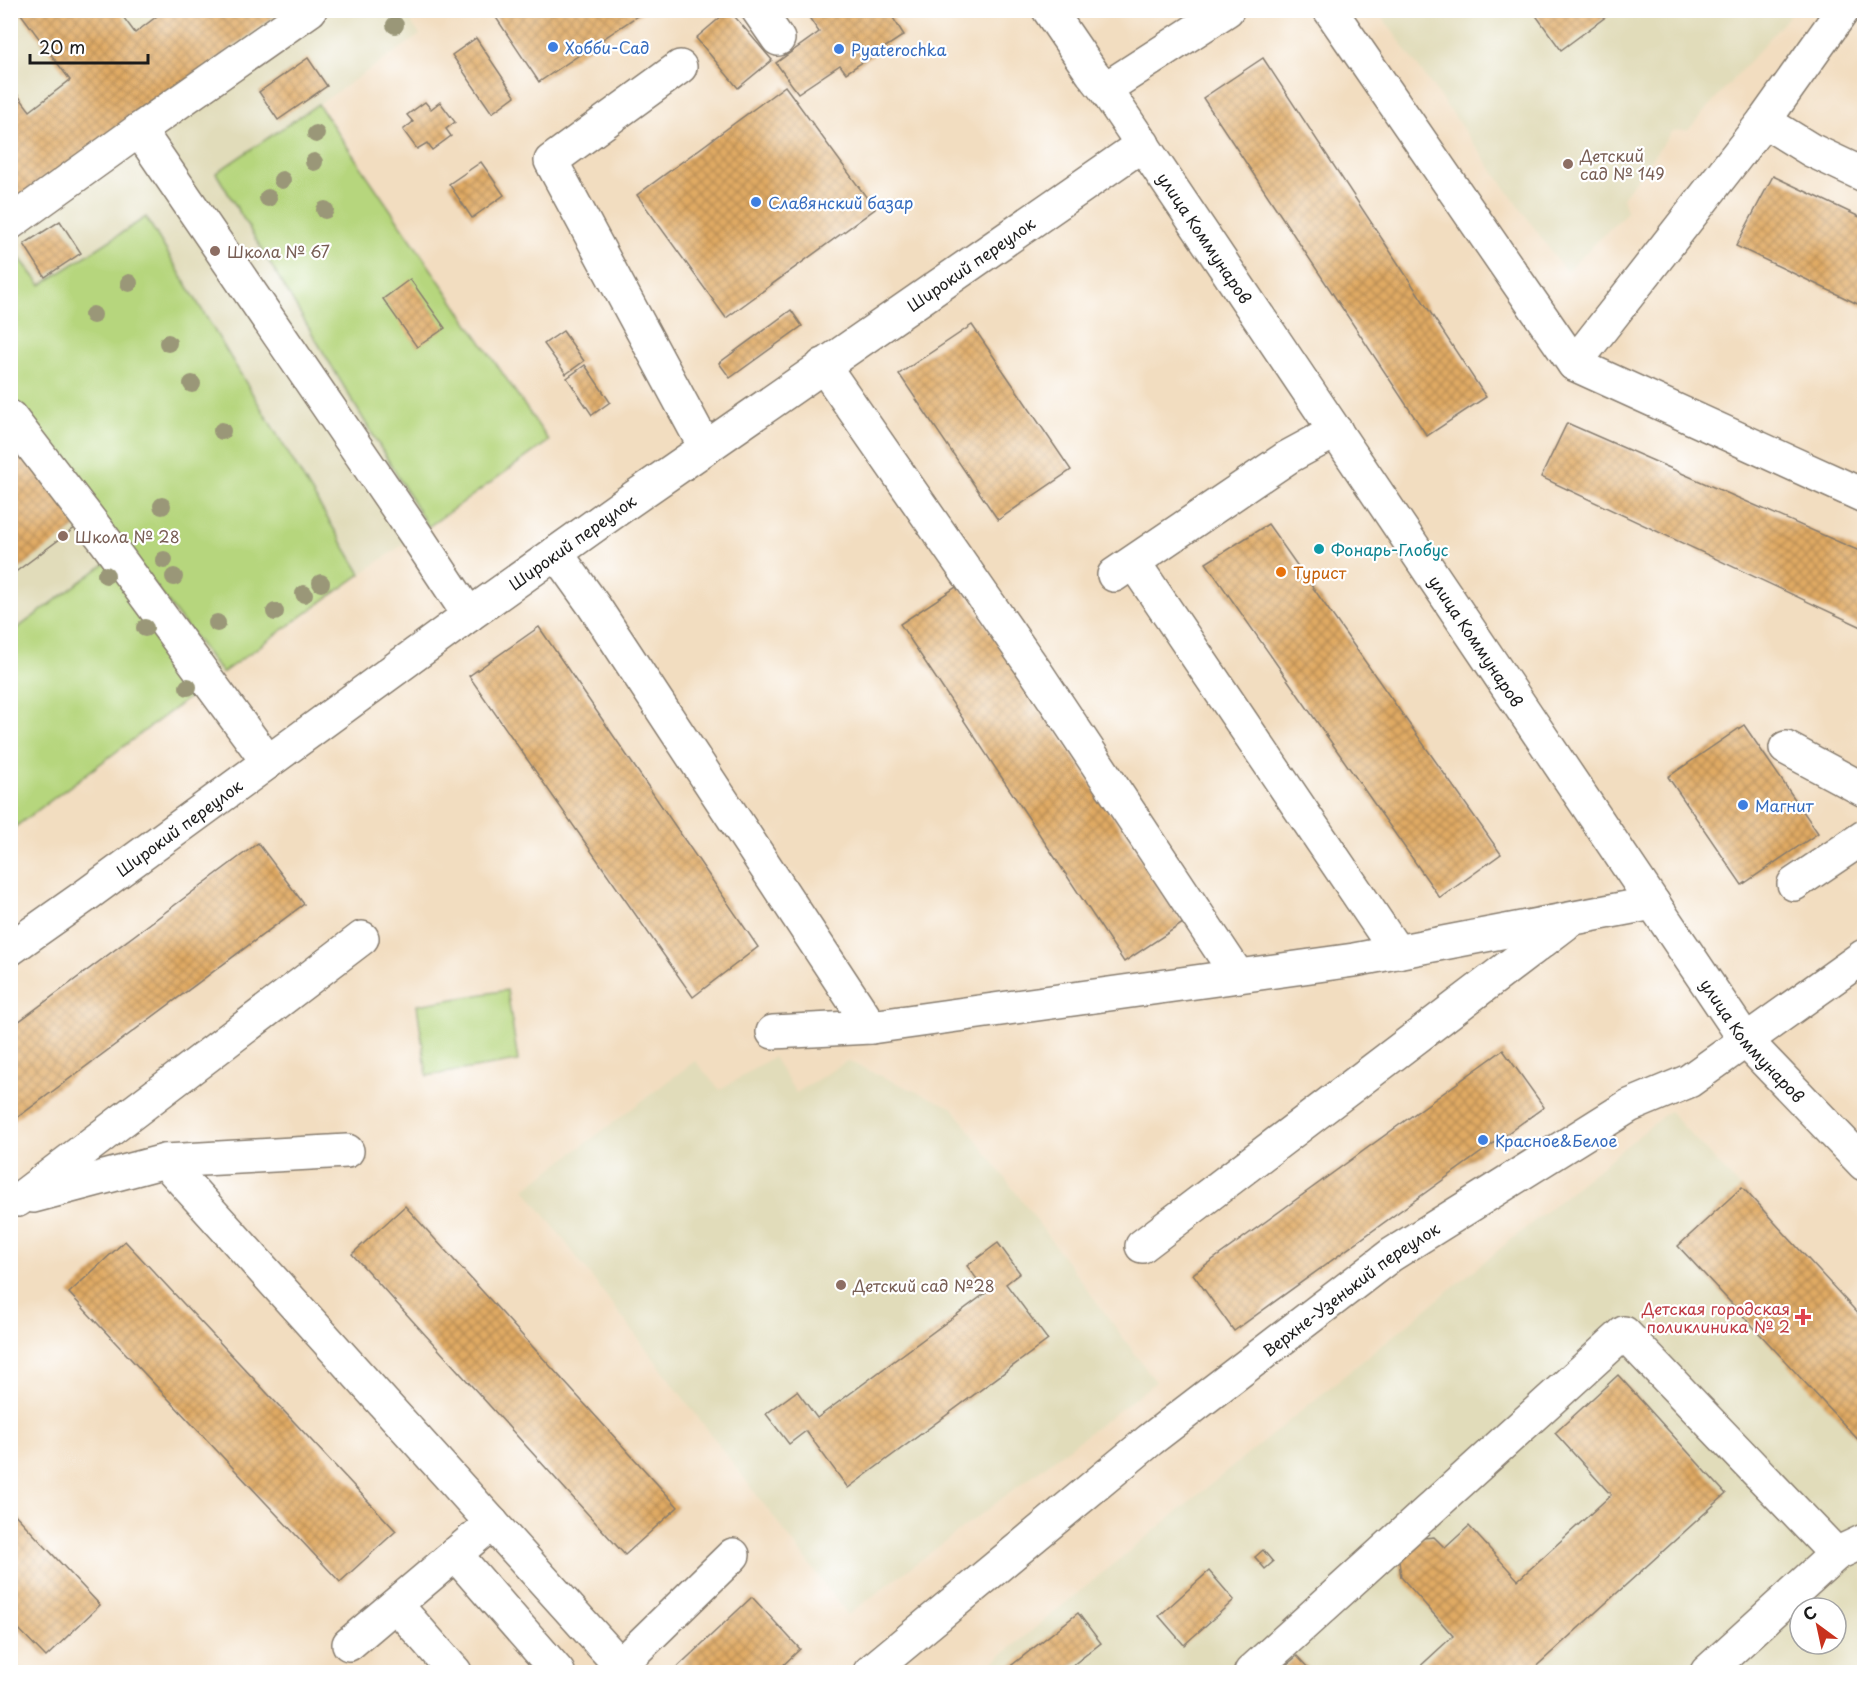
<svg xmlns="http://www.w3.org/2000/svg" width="1875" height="1683" viewBox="0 0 1875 1683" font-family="'Playpen Sans',sans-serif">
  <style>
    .built { fill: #e1dcba; fill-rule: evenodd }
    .park { fill: #b6d67d; stroke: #69794c; stroke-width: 1.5 }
    .building { fill: url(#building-cross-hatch) }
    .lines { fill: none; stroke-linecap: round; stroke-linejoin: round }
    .minor-casing { stroke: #877c6e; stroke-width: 36 }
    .minor { stroke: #fff; stroke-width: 33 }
    .tree { fill: #9a9778 }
    .shop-dot { fill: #3f7fe0; stroke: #fff; stroke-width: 2 }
    .education-dot { fill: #8d6e63; stroke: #fff; stroke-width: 2 }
    .culture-dot { fill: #0f9aa8; stroke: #fff; stroke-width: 2 }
    .food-dot { fill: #e8710a; stroke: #fff; stroke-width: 2 }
    .health-dot { fill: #e0444e; stroke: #fff; stroke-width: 2 }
    .labels { text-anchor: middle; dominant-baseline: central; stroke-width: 4.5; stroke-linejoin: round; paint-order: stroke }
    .shop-label { font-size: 16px; fill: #366cbe; stroke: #fff; text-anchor: start }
    .education-label { font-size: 16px; fill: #785e54; stroke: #fff; text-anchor: start }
    .street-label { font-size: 16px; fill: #1c1c1c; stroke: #fff }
    .culture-label { font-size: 16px; fill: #0d838f; stroke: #fff; text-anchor: start }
    .food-label { font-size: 16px; fill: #c56008; stroke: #fff; text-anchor: start }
    .health-label { font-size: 16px; fill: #be3a42; stroke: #fff; text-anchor: end }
  </style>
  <defs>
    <pattern id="building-cross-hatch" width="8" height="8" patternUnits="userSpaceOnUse" patternTransform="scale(1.5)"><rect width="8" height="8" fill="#e0aa64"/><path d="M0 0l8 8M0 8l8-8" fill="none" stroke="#b58a52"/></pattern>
  </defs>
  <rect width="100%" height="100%" fill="#fff"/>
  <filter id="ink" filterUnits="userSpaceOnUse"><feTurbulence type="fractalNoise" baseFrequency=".0167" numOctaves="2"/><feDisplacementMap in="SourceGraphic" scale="12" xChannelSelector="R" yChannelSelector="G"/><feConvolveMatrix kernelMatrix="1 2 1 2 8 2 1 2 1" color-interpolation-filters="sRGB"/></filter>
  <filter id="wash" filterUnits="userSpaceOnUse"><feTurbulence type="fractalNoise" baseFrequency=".008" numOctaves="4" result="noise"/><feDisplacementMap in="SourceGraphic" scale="24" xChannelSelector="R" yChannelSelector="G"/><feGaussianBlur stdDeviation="1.35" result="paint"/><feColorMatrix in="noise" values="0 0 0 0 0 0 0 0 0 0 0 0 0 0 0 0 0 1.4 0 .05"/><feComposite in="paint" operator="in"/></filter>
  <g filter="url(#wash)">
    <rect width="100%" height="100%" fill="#f2ddc0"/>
    <g class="built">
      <polygon points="11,11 403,11 420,35 318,105 549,441 209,682 11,831"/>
      <polygon points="1378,11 1794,11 1688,130 1672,131 1623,197 1627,212 1566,272"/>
      <polygon points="773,1057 796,1093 847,1061 953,1108 1156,1382 848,1615 525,1189 695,1061 720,1090"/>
      <path d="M1669,1111l195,209v352h-883zM1800,1608h36v36h-36z"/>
    </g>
    <g class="park">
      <polygon points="318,104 549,441 428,527 216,173"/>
      <polygon points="146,217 361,574 222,673 11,398 10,246 41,285"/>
      <polygon points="109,561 202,688 11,830 11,633"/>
      <polygon points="507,990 518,1061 427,1076 417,1005"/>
    </g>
    <g id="blocks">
      <g class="building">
        <polygon points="18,10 118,10 135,33 165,10 282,10 10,216 10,99 17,94 30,111 70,80"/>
        <polygon points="496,10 646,10 539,82 493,13"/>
        <polygon points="729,10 772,60 738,88 696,38"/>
        <polygon points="804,10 888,10 904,35 846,73 840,65 798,93 776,63 819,32"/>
        <polygon points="1532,10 1615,10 1561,50"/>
        <polygon points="476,38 515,96 492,113 452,55"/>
        <polygon points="308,58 327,86 278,120 259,92"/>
        <polygon points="1263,58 1486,397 1427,436 1203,98"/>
        <polygon points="785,86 875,209 726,318 637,195"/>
        <polygon points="425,102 431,109 440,102 455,122 446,129 451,136 432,150 427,143 417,149 403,130 413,122 407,115"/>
        <polygon points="481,162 504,195 472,218 449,184"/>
        <polygon points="1773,176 1864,219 1864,307 1736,246"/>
        <polygon points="60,221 81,253 45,277 24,244"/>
        <polygon points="410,279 445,328 417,347 383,299"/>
        <polygon points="791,310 802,326 730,378 719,363"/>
        <polygon points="972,325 1071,470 998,520 899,374"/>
        <polygon points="563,331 584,361 566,374 544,344"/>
        <polygon points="585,365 610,402 592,415 567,378"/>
        <polygon points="1567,423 1864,553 1864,628 1541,477"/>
        <polygon points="10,430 80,524 10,576"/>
        <polygon points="1268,524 1501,854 1440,898 1206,563"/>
        <polygon points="959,585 1183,923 1124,962 900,624"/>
        <polygon points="539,627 758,947 693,997 469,676"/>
        <polygon points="1744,725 1818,833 1742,885 1668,777"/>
        <polygon points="258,843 304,904 10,1123 10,1028"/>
        <polygon points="1503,1050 1544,1107 1234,1331 1193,1274"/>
        <polygon points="1742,1187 1864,1320 1864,1446 1678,1246"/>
        <polygon points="405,1206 678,1507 625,1555 352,1254"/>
        <polygon points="125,1241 396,1531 340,1582 69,1293"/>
        <polygon points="998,1243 1020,1273 1006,1284 1048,1340 848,1488 806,1431 789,1444 766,1414 797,1391 817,1418 987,1292 967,1266"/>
        <polygon points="1618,1375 1726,1494 1530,1672 1414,1672 1453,1636 1401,1577 1399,1561 1405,1549 1414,1539 1434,1537 1445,1548 1469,1526 1518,1580 1611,1495 1555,1433"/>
        <polygon points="10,1509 100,1605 46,1657 10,1620"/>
        <polygon points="1263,1550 1273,1562 1265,1569 1255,1557"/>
        <polygon points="1209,1571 1234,1600 1184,1645 1159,1616"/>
        <polygon points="752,1597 800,1649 776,1672 672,1672"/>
        <polygon points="1078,1613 1101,1643 1064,1672 1003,1672"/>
        <polygon points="1297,1656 1312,1672 1278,1672"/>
      </g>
    </g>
  </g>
  <g filter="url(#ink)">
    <use href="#blocks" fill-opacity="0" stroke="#877c6e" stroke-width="1.5"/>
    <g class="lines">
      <defs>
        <g id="minor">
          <polyline points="758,10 778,39"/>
          <path id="s1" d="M1049,10l43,63 13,16 641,952 118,123"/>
          <polyline points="1330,10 1574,364 1864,496"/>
          <polyline points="680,67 551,161 705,447"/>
          <polyline points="1105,89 1227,10"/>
          <polyline points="1764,121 1811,150 1864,175"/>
          <polyline points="139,130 310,10"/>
          <polyline points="10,223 139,130 416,535 469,615"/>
          <polyline points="1574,364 1764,121 1843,10"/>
          <polyline points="823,365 1038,675 1238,976"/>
          <polyline points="10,417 107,543 268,762"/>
          <polyline points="556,553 594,606 871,1027"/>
          <polyline points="1134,563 1397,952"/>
          <polyline points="1114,575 1288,457 1336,431"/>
          <polyline points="1786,748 1864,790"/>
          <polyline points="1794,884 1864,837"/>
          <path id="s2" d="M10,949l75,-53 384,-281 153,-109 521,-362"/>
          <polyline points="773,1032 871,1027 1354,960 1653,903"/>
          <polyline points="165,1161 620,1665"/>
          <polyline points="33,1196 165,1161 347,1151"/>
          <polyline points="18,1200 362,938"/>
          <polyline points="1142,1246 1565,924"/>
          <polyline points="455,1554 558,1672"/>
          <polyline points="396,1605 455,1672"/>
          <polyline points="349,1644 492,1523"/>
          <polyline points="613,1672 733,1555"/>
          <path id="s3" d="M870,1672l280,-232 241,-185 238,-149 60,-25 175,-125"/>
          <polyline points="1251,1672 1624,1333 1836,1554"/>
          <polyline points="1707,1672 1836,1554 1864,1541"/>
        </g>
      </defs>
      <use href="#minor" class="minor-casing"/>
      <use href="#minor" class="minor"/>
    </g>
    <g class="tree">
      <circle cx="395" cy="25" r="9"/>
      <circle cx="316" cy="134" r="9"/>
      <circle cx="314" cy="162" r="9"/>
      <circle cx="282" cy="180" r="9"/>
      <circle cx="268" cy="198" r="9"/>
      <circle cx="325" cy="210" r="9"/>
      <circle cx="129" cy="283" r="9"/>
      <circle cx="93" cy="315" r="9"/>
      <circle cx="168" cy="343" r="9"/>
      <circle cx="192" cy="384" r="9"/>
      <circle cx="222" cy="431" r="9"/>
      <circle cx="162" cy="506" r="9"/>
      <circle cx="164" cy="560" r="9"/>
      <circle cx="106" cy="575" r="9"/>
      <circle cx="174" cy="577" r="9"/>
      <circle cx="321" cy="583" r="9"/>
      <circle cx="304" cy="594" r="9"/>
      <circle cx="275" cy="612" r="9"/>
      <circle cx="217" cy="623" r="9"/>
      <circle cx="145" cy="628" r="9"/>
      <circle cx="188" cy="687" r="9"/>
    </g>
  </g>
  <g class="shop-dot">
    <circle cx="553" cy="47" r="6"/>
    <circle cx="839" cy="49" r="6"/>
    <circle cx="756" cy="202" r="6"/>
    <circle cx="1743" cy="805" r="6"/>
    <circle cx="1483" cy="1140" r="6"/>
  </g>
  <g class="education-dot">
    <circle cx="1568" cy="164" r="6"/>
    <circle cx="215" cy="251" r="6"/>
    <circle cx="63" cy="536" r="6"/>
    <circle cx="841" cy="1285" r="6"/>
  </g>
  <circle class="culture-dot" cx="1319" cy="549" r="6"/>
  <circle class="food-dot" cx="1281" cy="572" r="6"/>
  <path class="health-dot" d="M1800 1308h6v6h6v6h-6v6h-6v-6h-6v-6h6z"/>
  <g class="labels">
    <g class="shop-label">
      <text x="565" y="47">Хобби-Сад</text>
      <text x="851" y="49">Pyaterochka</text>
      <text x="768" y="202">Славянский базар</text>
      <text x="1755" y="805">Магнит</text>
      <text x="1495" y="1140">Красное&amp;Белое</text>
    </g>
    <g class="education-label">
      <text x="1580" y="155">Детский<tspan x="1580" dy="18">сад № 149</tspan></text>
      <text x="227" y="251">Школа № 67</text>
      <text x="75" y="536">Школа № 28</text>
      <text x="853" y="1285">Детский сад №28</text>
    </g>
    <g class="street-label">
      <text stroke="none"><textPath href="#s1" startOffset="276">улица Коммунаров</textPath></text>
      <text stroke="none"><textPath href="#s2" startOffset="1180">Широкий переулок</textPath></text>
      <text stroke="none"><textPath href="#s2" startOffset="694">Широкий переулок</textPath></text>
      <text stroke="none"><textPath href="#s1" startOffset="762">улица Коммунаров</textPath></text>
      <text stroke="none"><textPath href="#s2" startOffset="208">Широкий переулок</textPath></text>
      <text stroke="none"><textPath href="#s1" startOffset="1248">улица Коммунаров</textPath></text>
      <text stroke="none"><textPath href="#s3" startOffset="615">Верхне-Узенький переулок</textPath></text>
    </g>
    <g class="culture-label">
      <text x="1331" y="549">Фонарь-Глобус</text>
    </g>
    <g class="food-label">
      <text x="1293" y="572">Турист</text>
    </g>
    <g class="health-label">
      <text x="1790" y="1308">Детская городская<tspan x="1790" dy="18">поликлиника № 2</tspan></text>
    </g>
  </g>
  <rect width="1875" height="1683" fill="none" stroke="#fff" stroke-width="36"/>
  <g transform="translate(1818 1626) rotate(327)"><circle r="28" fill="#ffffff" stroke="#a4a4a4" stroke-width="1.5"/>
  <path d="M0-4.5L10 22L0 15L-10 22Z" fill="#c8321e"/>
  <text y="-9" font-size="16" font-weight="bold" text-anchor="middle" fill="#1c1c1c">С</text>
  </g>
  <path d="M30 54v9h118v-9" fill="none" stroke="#1c1c1c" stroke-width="3"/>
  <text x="39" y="54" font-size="18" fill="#1c1c1c" stroke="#ffffff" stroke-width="4.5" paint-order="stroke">20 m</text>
</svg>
